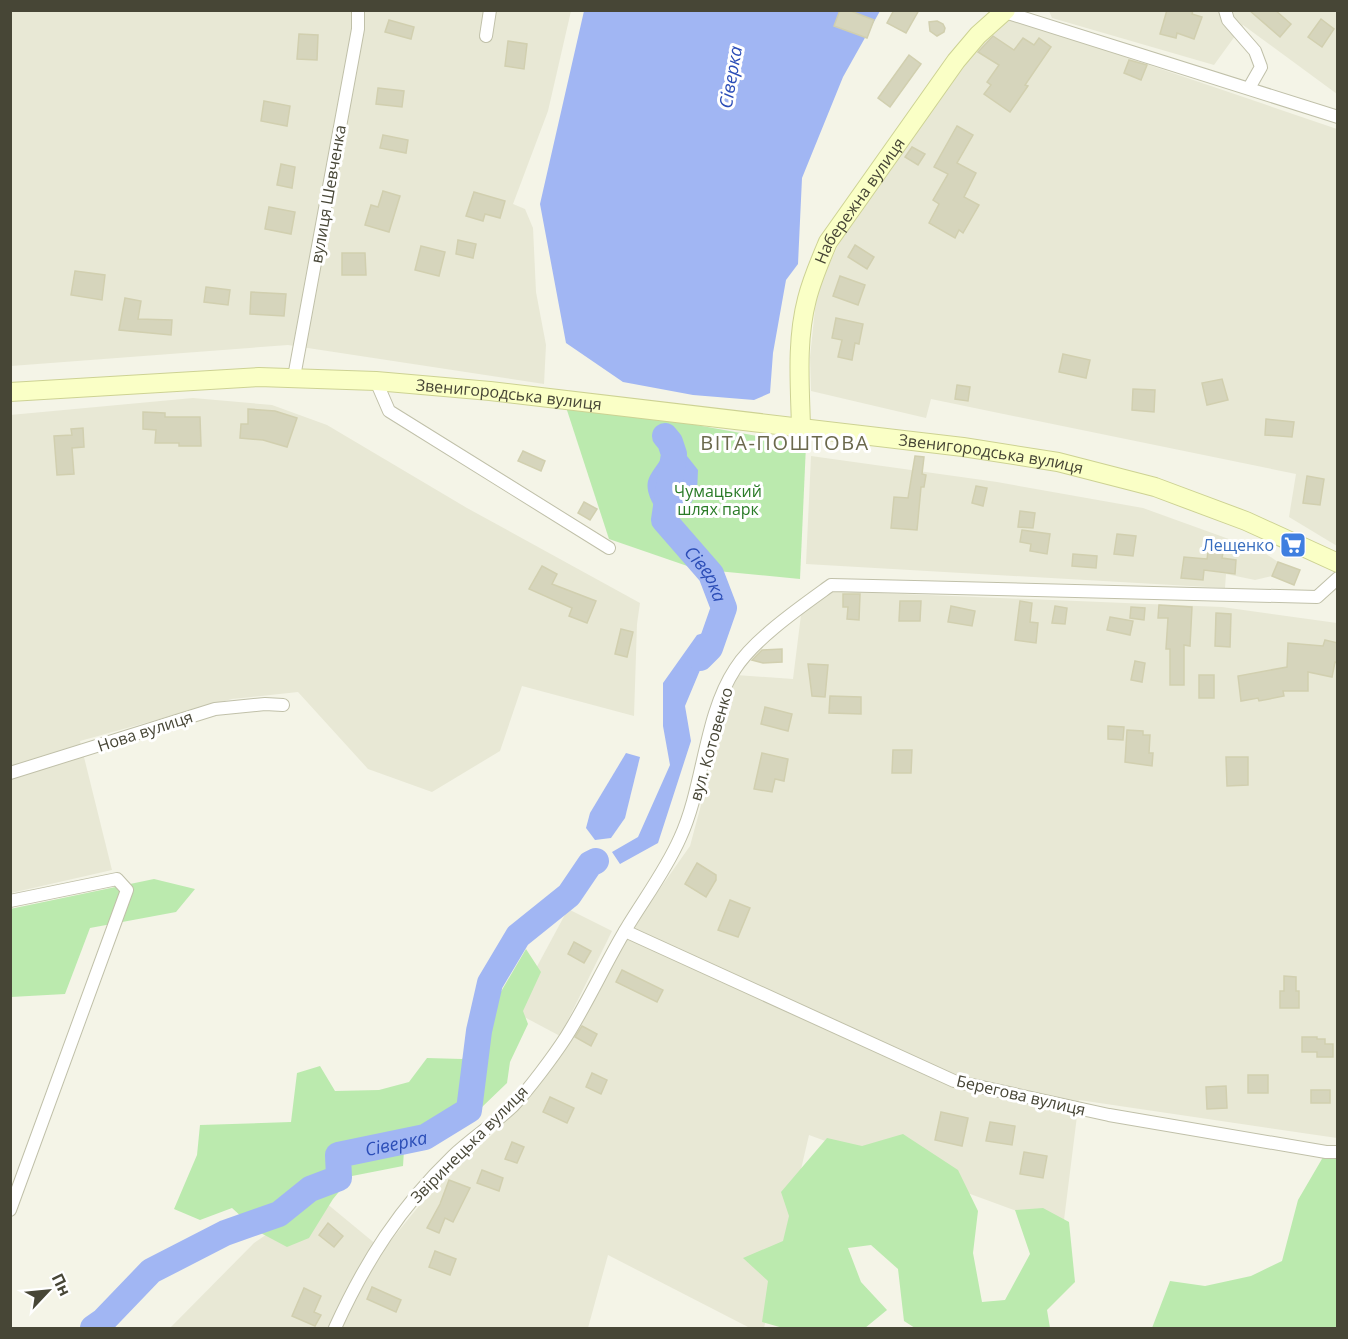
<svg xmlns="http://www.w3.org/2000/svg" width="1348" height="1339" viewBox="0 0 1348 1339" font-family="'Open Sans',sans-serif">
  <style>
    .residential { fill: #e8e8d5 }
    .green { fill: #bbeaae }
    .water { fill: #a1b6f3 }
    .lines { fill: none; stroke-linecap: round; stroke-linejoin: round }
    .river { stroke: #a1b6f3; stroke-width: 26 }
    .building { fill: #d6d5bc; stroke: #d1cfaf; stroke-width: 1.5 }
    .street-casing { stroke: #c0c0a9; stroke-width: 14 }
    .secondary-casing { stroke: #cdd293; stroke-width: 20 }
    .street { stroke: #fff; stroke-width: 12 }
    .secondary { stroke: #faffc6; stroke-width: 18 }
    .labels { text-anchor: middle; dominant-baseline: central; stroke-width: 6; stroke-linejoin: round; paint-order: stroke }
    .street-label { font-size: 16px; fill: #474636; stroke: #fff }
    .park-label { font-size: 16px; fill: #2a7b27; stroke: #fff }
    .shop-label { font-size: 16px; fill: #366cbe; stroke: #fff; text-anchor: end }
    .water-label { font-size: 18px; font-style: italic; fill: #2b4db7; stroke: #fff }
    .quarter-label { font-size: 20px; letter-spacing: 1.5px; fill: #6b694d; stroke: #fff }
  </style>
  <rect width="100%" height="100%" fill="#f4f4e7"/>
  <g class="residential">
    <polygon points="11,11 571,11 548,111 513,204 525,209 533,228 536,292 546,345 544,384 288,345 11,366"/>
    <polygon points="1049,11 1337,11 1337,94 1243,25 1214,65 1052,18"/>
    <polygon points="1008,17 1337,129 1337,546 1289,517 1296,474 931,399 926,418 811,391 810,357 817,290 841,239 965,59"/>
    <polygon points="193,398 272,405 327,425 467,508 640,603 637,624 634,716 522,686 500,751 432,792 368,769 298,692 232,699 80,741 112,870 11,893 10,415"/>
    <polygon points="811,456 997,482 1143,508 1262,551 1278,562 1272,576 1255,580 1226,574 1225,588 806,564"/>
    <polygon points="831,591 1222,607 1337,623 1337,1138 1079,1100 1063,1228 809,1135 764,1328 750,1328 608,1255 588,1328 170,1328 254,1243 320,1198 383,1250 432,1190 496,1131 543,1080 600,987 625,938 690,846 736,675 793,679 801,615"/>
    <polygon points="568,909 612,931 560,1036 513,1011"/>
  </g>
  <g class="green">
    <polygon points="564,401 806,445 800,579 696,569 609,539"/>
    <polygon points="154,879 195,889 176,912 90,928 65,994 11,997 10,909"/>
    <polygon points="526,949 541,972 523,1011 528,1024 510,1062 507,1083 481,1108 442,1138 404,1150 403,1166 352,1176 333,1199 309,1238 287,1247 257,1231 232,1208 200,1220 174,1209 197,1155 200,1125 291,1122 297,1073 320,1066 335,1091 379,1090 409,1082 427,1058 462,1059 489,1041 499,995"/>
    <polygon points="903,1134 958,1170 978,1211 973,1253 982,1302 1005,1300 1030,1254 1015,1210 1043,1208 1069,1222 1075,1282 1047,1310 1050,1328 915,1328 904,1321 898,1269 871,1245 848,1248 861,1282 887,1310 865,1328 783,1328 762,1322 768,1281 743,1258 783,1241 789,1216 781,1192 827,1138 862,1146"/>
    <polygon points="1326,1152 1337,1152 1337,1328 1152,1328 1170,1281 1205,1286 1251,1276 1282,1261 1298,1200"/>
  </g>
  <g class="water">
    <polygon points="584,11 880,11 843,77 802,178 798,264 786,280 773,353 770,393 754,400 693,395 623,382 566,343 540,204"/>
    <path d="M683,451l15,19 -1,23 -12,20 -21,7c-8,-10 -19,-26 -16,-39 2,-8 11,-18 15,-25z"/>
    <polygon points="719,628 727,635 712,662 703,663 685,706 691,741 658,843 620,864 612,852 638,837 670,765 663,726 663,683 697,635"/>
    <polygon points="626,753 640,757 625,818 611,838 595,840 586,828 590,813"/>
  </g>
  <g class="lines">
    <g class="river">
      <path id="s1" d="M665,436l5,6 4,12 -10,66 47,54 13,34 -14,40 -10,10"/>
      <path id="s2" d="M93,1328l10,-7 48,-50 74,-38 54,-19 31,-25 29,-11 -1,-23 87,-18 44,-27 10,-79 11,-48 28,-47 51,-41 21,-31 6,-3"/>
    </g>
  </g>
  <g class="building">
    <polygon points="840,10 848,10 874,20 867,38 834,26"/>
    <polygon points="894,10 919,10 906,33 887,23"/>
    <polygon points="1167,10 1193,10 1192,14 1202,17 1194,39 1177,33 1176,38 1160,34"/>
    <polygon points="1249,10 1275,10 1291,24 1280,37"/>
    <polygon points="1321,19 1334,29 1322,47 1308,37"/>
    <polygon points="389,20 414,27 411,39 385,32"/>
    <polygon points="937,21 943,24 945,28 944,32 937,36 930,31 929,22"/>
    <polygon points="299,34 318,35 317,60 297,59"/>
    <polygon points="993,36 1014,50 1023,38 1034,45 1039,38 1051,47 1025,85 1028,86 1010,112 984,94 991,85 987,82 999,65 978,52"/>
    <polygon points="508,41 527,44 524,69 505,66"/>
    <polygon points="909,55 921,64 890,107 878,98"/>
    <polygon points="1129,60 1147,65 1141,80 1124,73"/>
    <polygon points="378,88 404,91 402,107 376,104"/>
    <polygon points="264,101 290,106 287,126 261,121"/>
    <polygon points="957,126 973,135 957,163 976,173 964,197 979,205 963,233 959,230 955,238 929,223 939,204 933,200 948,174 934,167"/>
    <polygon points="383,135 408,140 406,153 380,148"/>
    <polygon points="912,147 925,154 918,165 905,157"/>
    <polygon points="281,164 295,167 292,188 277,185"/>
    <polygon points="383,191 400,196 389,232 365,225 371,205 378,207"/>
    <polygon points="474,192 505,201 500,218 485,214 483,221 466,216"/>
    <polygon points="269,207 295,212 291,234 265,229"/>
    <polygon points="458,240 476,244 473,258 456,254"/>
    <polygon points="855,245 874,257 867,269 848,257"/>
    <polygon points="421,246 445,252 439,276 415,270"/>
    <polygon points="342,253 365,253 366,275 342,275"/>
    <polygon points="75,271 105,275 102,300 71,295"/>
    <polygon points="840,276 865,285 858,305 833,296"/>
    <polygon points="206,287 230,290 228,305 204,302"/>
    <polygon points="251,292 286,294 284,316 250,314"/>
    <polygon points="125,298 141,301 138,319 172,320 171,335 119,330"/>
    <polygon points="836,318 863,324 859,344 855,343 852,360 838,357 842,340 832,338"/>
    <polygon points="1063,354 1090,360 1086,378 1059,372"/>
    <polygon points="1222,379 1228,400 1207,405 1202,383"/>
    <polygon points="957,385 970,387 968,401 955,399"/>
    <polygon points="1133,389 1155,390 1154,412 1132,410"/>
    <polygon points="248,409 275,411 297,418 287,447 263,440 240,438 241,424 248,424"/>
    <polygon points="143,412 165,413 165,417 200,417 201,446 179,446 179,443 155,443 156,430 143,429"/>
    <polygon points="1266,419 1294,422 1292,437 1265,435"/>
    <polygon points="83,428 84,447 72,448 74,474 57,475 54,436 72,435 71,429"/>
    <polygon points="523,451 545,461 541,471 518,461"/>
    <polygon points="915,456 924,457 922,474 926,475 924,487 921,487 917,530 891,528 894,497 908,498"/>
    <polygon points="1307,476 1324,479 1320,505 1303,503"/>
    <polygon points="976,486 987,488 983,506 972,503"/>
    <polygon points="584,502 597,509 590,520 578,513"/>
    <polygon points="1020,511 1035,513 1033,528 1018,527"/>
    <polygon points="1022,530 1050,534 1047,554 1030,551 1031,544 1020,542"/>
    <polygon points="1117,534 1136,536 1133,556 1114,554"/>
    <polygon points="1209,545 1224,547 1222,558 1236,560 1235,574 1204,570 1203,580 1181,578 1184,557 1207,559"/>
    <polygon points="1073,554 1097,556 1096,568 1072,566"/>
    <polygon points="1278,562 1300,570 1294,585 1272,576"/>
    <polygon points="542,566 557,574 552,584 596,601 587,623 569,616 572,608 529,589"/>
    <polygon points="843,594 860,594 859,620 847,619 848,607 843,607"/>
    <polygon points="900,601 921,601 920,621 899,621"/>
    <polygon points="1020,601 1032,603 1030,622 1038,623 1036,643 1015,640"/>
    <polygon points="1159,605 1192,607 1190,646 1184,645 1184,685 1170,685 1170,649 1166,649 1168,618 1158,618"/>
    <polygon points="951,606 975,611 972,626 948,622"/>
    <polygon points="1055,606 1067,608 1065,624 1052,623"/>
    <polygon points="1131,607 1145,608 1144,620 1130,618"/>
    <polygon points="1216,613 1231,614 1230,647 1215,646"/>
    <polygon points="1110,617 1133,621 1130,635 1107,630"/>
    <polygon points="621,629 633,632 627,657 615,654"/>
    <polygon points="1325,640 1338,643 1338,663 1335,662 1332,677 1308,672 1308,691 1283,691 1284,696 1259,701 1258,698 1241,701 1238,676 1287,667 1288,643 1323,646"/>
    <polygon points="782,649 782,662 763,663 752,660 762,650"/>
    <polygon points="1135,661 1145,663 1142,682 1131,680"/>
    <polygon points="808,664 828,665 825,697 812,696"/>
    <rect x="1199" y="675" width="15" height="23"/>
    <polygon points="830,696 861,697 861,714 829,713"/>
    <polygon points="765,707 792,714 788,731 761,724"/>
    <polygon points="1108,726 1124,727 1123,740 1108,739"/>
    <polygon points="1127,730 1143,731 1143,735 1150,735 1149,753 1153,753 1152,766 1125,762"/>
    <polygon points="893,750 912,750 911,773 892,773"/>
    <polygon points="762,753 788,759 784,781 775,779 772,792 754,789"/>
    <polygon points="1226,757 1248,757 1248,785 1227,786"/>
    <polygon points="697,863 716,875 716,880 706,897 685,884"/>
    <polygon points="730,900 750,908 738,937 718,930"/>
    <polygon points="574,942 591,951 584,963 568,954"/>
    <polygon points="622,970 663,990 657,1002 616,982"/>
    <polygon points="1284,976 1296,977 1296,991 1299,991 1299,1008 1280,1008 1280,991 1284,991"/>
    <polygon points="582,1026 597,1034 591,1046 575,1037"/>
    <polygon points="1302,1037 1317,1037 1317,1039 1325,1039 1325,1044 1333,1044 1333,1057 1317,1057 1317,1052 1302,1052"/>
    <polygon points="592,1073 607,1080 601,1094 586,1087"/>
    <rect x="1248" y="1075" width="20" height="18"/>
    <polygon points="1226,1086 1227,1108 1207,1109 1206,1087"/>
    <rect x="1311" y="1090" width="19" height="13"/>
    <polygon points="550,1097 574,1108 567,1123 543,1112"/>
    <polygon points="941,1112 968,1118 962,1146 935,1140"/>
    <polygon points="990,1122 1015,1126 1012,1145 986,1141"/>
    <polygon points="512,1142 524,1147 517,1163 505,1159"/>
    <polygon points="1024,1152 1047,1156 1043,1178 1020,1174"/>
    <polygon points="482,1170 503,1178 499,1191 477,1183"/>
    <polygon points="449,1180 470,1188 453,1222 445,1218 439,1233 427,1228 440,1204"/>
    <polygon points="328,1223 343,1236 334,1247 319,1235"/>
    <polygon points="435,1251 456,1259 450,1275 429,1267"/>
    <polygon points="372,1287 401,1300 396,1312 367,1299"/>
    <polygon points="304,1288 321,1296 314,1312 321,1315 315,1326 292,1316"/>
  </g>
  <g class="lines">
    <defs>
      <g id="street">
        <polyline points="1225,10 1228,20 1255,51 1261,67 1249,88"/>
        <polyline points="1005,12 1338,117"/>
        <polyline points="486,36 490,10"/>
        <polyline points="294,377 358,29 358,10"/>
        <polyline points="376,381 389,411 609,548"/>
        <polyline points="10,773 215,709 265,704 283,705"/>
        <polyline points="10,901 117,879 127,890 10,1210"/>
        <polyline points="625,931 954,1081 1109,1115 1326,1152 1338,1152"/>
        <path d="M335,1328c30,-66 65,-121 118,-172 19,-18 41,-32 60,-50 16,-17 40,-49 53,-69 22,-35 39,-73 60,-108 18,-30 40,-59 54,-91 24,-52 24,-122 55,-169 19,-30 67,-63 96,-84l486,12 21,-19"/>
      </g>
      <g id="secondary">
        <path id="s3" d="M10,392l249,-15 117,4 114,10 473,56 95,15 97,25 91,34 92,42"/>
        <path id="s4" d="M801,428c-1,-43 -5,-87 6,-129 5,-20 13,-38 21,-57l128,-181 22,-26 28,-25"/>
      </g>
    </defs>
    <use href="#street" class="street-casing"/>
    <use href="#secondary" class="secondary-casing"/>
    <use href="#street" class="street"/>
    <use href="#secondary" class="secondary"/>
  </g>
  <defs>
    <symbol id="supermarket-square" viewBox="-11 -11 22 22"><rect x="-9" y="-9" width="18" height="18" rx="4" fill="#3f7fe0" stroke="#fff"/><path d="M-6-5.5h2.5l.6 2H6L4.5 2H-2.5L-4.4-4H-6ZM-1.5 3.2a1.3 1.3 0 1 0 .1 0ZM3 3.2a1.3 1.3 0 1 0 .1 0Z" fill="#fff"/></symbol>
  </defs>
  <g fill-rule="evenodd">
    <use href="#supermarket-square" x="1278" y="530" width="30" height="30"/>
  </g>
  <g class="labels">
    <g class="street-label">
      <text transform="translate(328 194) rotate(-80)">вулиця Шевченка</text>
      <text stroke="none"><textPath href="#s4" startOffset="242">Набережна вулиця</textPath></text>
      <text stroke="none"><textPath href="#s3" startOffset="500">Звенигородська вулиця</textPath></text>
      <text stroke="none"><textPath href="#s3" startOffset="986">Звенигородська вулиця</textPath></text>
      <text transform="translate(145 731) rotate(-18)">Нова вулиця</text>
      <text transform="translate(711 744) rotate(-74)">вул. Котовенко</text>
      <text transform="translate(1021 1095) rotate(13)">Берегова вулиця</text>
      <text transform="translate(469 1144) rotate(-45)">Звіринецька вулиця</text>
    </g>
    <g class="park-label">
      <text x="718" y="491">Чумацький<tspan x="718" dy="18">шлях парк</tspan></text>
    </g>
    <g class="shop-label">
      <text x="1274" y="545">Лещенко</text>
    </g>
    <g class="water-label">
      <text transform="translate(730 77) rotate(-80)">Сіверка</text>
      <text stroke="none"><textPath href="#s1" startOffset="156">Сіверка</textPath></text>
      <text stroke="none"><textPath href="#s2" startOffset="375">Сіверка</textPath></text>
    </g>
    <g class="quarter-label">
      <text x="785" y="442">ВІТА-ПОШТОВА</text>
    </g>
  </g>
  <rect width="1348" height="1339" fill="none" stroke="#474636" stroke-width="24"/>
  <g transform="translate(48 1291) rotate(64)" stroke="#ffffff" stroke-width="4.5" paint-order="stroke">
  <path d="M0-4.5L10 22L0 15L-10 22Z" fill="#474636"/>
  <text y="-9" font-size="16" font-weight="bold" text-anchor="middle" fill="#474636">Пн</text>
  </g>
</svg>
